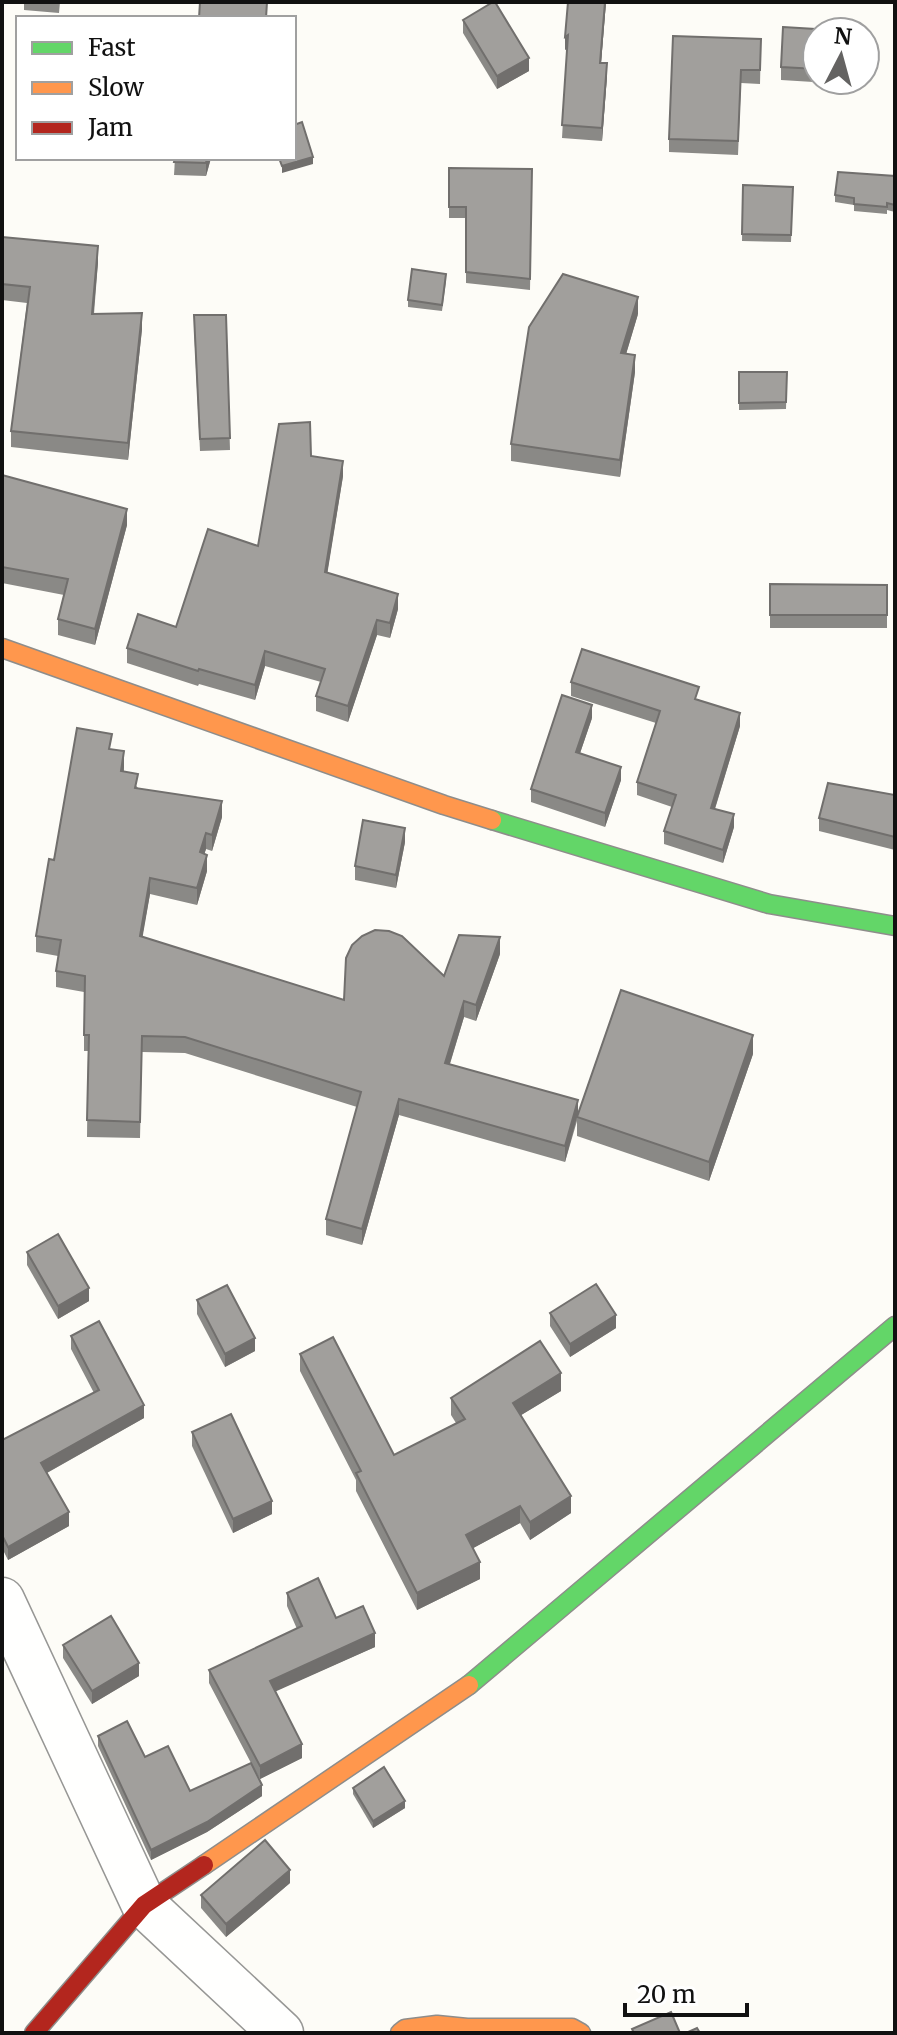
<svg xmlns="http://www.w3.org/2000/svg" width="897" height="2035" viewBox="0 0 897 2035" font-family="Merriweather,serif">
  <style>
    .lines { fill: none; stroke-linecap: round; stroke-linejoin: round }
    .street-casing { stroke: #979795; stroke-width: 47 }
    .fast-casing { stroke: #8e8d8b; stroke-width: 21 }
    .slow-casing { stroke: #8e8d8b; stroke-width: 21 }
    .jam-casing { stroke: #8e8d8b; stroke-width: 21 }
    .street { stroke: #fffffe; stroke-width: 44 }
    .fast { stroke: #63d668; stroke-width: 18 }
    .slow { stroke: #ff974d; stroke-width: 18 }
    .jam { stroke: #b3261e; stroke-width: 18 }
    .wall { fill: #8a8986 }
    .shaded-wall { fill: #716f6d }
    .building { fill: #a19f9c; stroke: #716f6d; stroke-width: 2 }
  </style>
  <rect width="100%" height="100%" fill="#fdfcf7"/>
  <g class="lines">
    <defs>
      <polyline id="street" points="2,1600 144,1905 281,2033"/>
      <g id="fast">
        <polyline points="492,820 769,904 895,926"/>
        <polyline points="469,1685 895,1326"/>
      </g>
      <g id="slow">
        <polyline points="2,648 444,805 492,820"/>
        <polyline points="204,1865 469,1685"/>
        <polyline points="400,2033 405,2029 437,2025 467,2028 572,2028 581,2033"/>
      </g>
      <polyline id="jam" points="34,2033 144,1905 204,1865"/>
    </defs>
    <use href="#street" class="street-casing"/>
    <use href="#fast" class="fast-casing"/>
    <use href="#slow" class="slow-casing"/>
    <use href="#jam" class="jam-casing"/>
    <use href="#street" class="street"/>
    <use href="#fast" class="fast"/>
    <use href="#slow" class="slow"/>
    <use href="#jam" class="jam"/>
  </g>
  <g class="wall">
    <polygon points="24,2 60,2 59,13 24,10"/>
    <polygon points="606,2 601,63 607,76 602,141 562,138 567,49 565,50"/>
    <polygon points="463,20 529,71 497,89 463,33"/>
    <polygon points="817,32 817,80 846,80 846,84 781,80 781,67"/>
    <polygon points="761,39 760,84 741,83 738,155 669,152 669,139"/>
    <polygon points="175,158 211,158 206,176 174,175"/>
    <polygon points="449,168 532,169 530,290 466,283 466,218 449,218"/>
    <polygon points="895,176 895,212 887,210 887,214 854,211 854,205 835,202 835,195"/>
    <polygon points="743,185 793,187 791,242 742,241"/>
    <polygon points="2,237 98,262 94,314 142,329 128,460 11,447 11,431 27,303 2,300"/>
    <polygon points="446,281 442,311 408,307 408,300"/>
    <polygon points="638,314 626,354 635,372 620,477 511,461 511,444"/>
    <polygon points="226,315 230,450 200,451 194,328"/>
    <polygon points="739,372 787,372 786,409 739,410"/>
    <polygon points="311,456 343,476 327,573 398,609 390,638 377,635 348,722 316,711 316,696 321,682 265,666 255,700 199,684 198,686 127,663 127,648 176,627 258,546"/>
    <polygon points="2,475 127,525 95,645 58,635 58,619 64,595 2,583"/>
    <polygon points="770,584 887,585 887,628 770,628"/>
    <polygon points="571,682 699,700 740,726 715,809 734,827 723,863 664,844 664,831 672,807 637,795 637,782 656,723 571,696"/>
    <polygon points="592,718 580,753 621,780 605,827 531,802 531,789"/>
    <polygon points="112,749 124,767 124,772 138,788 222,817 212,851 206,849 204,854 207,871 197,905 150,894 142,937 344,1000 444,976 500,954 476,1021 464,1017 450,1064 578,1113 753,1054 709,1181 577,1136 577,1121 565,1162 399,1115 362,1245 326,1235 326,1219 357,1107 185,1053 142,1052 140,1138 87,1137 88,1051 84,1051 84,992 56,987 56,971 58,956 36,952 36,936 54,860"/>
    <polygon points="895,795 895,850 819,831 819,818"/>
    <polygon points="405,842 396,888 355,880 355,866"/>
    <polygon points="895,878 895,901 893,900"/>
    <polygon points="27,1252 89,1301 58,1319 27,1265"/>
    <polygon points="197,1300 255,1351 225,1367 197,1314"/>
    <polygon points="550,1313 616,1328 570,1357 550,1326"/>
    <polygon points="71,1336 144,1418 47,1473 69,1526 8,1560 2,1548 2,1440 94,1393 71,1349"/>
    <polygon points="300,1354 394,1455 456,1423 451,1415 451,1398 561,1391 521,1415 571,1513 530,1540 520,1523 473,1548 480,1579 417,1610 356,1491 356,1480 300,1371"/>
    <polygon points="192,1432 272,1514 233,1533 192,1446"/>
    <polygon points="287,1593 336,1618 375,1647 275,1691 302,1758 260,1779 253,1767 262,1796 207,1832 151,1860 98,1746 98,1736 145,1757 190,1791 251,1763 209,1683 209,1670 297,1629 287,1606"/>
    <polygon points="63,1645 139,1676 92,1704 63,1658"/>
    <polygon points="353,1788 405,1808 373,1828 353,1794"/>
    <polygon points="290,1883 226,1937 201,1908 201,1895"/>
  </g>
  <g class="shaded-wall">
    <polygon points="605,2 606,2 600,76 600,63"/>
    <polygon points="568,35 568,48 565,50 565,37"/>
    <polygon points="529,58 529,71 497,89 497,76"/>
    <polygon points="607,63 607,76 602,141 602,128"/>
    <polygon points="313,157 313,164 282,173 282,166"/>
    <polygon points="207,158 211,158 206,176 206,163"/>
    <polygon points="98,246 98,262 92,330 92,314"/>
    <polygon points="638,297 638,314 621,371 621,353"/>
    <polygon points="142,313 142,329 128,460 128,443"/>
    <polygon points="635,355 635,372 620,477 620,460"/>
    <polygon points="343,461 343,476 325,588 325,572"/>
    <polygon points="127,509 127,525 95,645 95,629"/>
    <polygon points="398,594 398,609 390,638 390,623"/>
    <polygon points="377,620 377,635 348,722 348,706"/>
    <polygon points="265,651 265,666 255,700 255,685"/>
    <polygon points="592,705 592,718 576,765 576,752"/>
    <polygon points="740,713 740,726 711,821 711,808"/>
    <polygon points="124,751 124,767 121,787 121,771"/>
    <polygon points="621,767 621,780 605,827 605,813"/>
    <polygon points="222,801 222,817 212,851 212,835"/>
    <polygon points="734,814 734,827 723,863 723,850"/>
    <polygon points="405,828 405,842 396,888 396,875"/>
    <polygon points="206,833 206,849 200,868 200,852"/>
    <polygon points="207,855 207,871 197,905 197,888"/>
    <polygon points="150,878 150,894 140,952 140,936"/>
    <polygon points="500,937 500,954 476,1021 476,1005"/>
    <polygon points="464,1001 464,1017 445,1079 445,1063"/>
    <polygon points="753,1035 753,1054 709,1181 709,1162"/>
    <polygon points="399,1099 399,1115 362,1245 362,1229"/>
    <polygon points="578,1100 578,1116 577,1117 565,1162 565,1146"/>
    <polygon points="89,1288 89,1301 58,1319 58,1306"/>
    <polygon points="616,1315 616,1328 570,1357 570,1344"/>
    <polygon points="255,1338 255,1351 225,1367 225,1354"/>
    <polygon points="561,1373 561,1391 513,1420 513,1403"/>
    <polygon points="144,1405 144,1418 41,1476 41,1463"/>
    <polygon points="571,1496 571,1513 530,1540 530,1522"/>
    <polygon points="272,1501 272,1514 233,1533 233,1519"/>
    <polygon points="520,1506 520,1523 466,1552 466,1535"/>
    <polygon points="69,1512 69,1526 8,1560 8,1547"/>
    <polygon points="480,1562 480,1579 417,1610 417,1593"/>
    <polygon points="375,1633 375,1647 270,1694 270,1681"/>
    <polygon points="139,1663 139,1676 92,1704 92,1691"/>
    <polygon points="302,1744 302,1758 260,1779 260,1766"/>
    <polygon points="262,1785 262,1796 207,1832 151,1860 151,1850"/>
    <polygon points="405,1801 405,1808 373,1828 373,1821"/>
    <polygon points="290,1870 290,1883 226,1937 226,1924"/>
  </g>
  <g class="building">
    <polygon points="200,2 267,2 266,18 199,18"/>
    <polygon points="493,2 495,2 529,58 497,76 463,20"/>
    <polygon points="568,2 605,2 600,63 607,63 602,128 562,125 568,35 565,37"/>
    <polygon points="783,27 848,31 848,32 817,32 817,69 781,67"/>
    <polygon points="673,36 761,39 760,70 741,70 738,141 669,139"/>
    <polygon points="302,122 313,157 282,166 279,158 294,158 294,125"/>
    <polygon points="175,158 207,158 206,163 174,162"/>
    <polygon points="449,168 532,169 530,279 466,272 466,207 449,207"/>
    <polygon points="838,172 895,176 895,205 887,203 887,207 854,204 854,198 835,195"/>
    <polygon points="743,185 793,187 791,235 742,234"/>
    <polygon points="2,237 98,246 92,314 142,313 128,443 11,431 30,287 2,284"/>
    <polygon points="412,269 446,274 442,305 408,300"/>
    <polygon points="563,274 638,297 621,353 635,355 620,460 511,444 529,327"/>
    <polygon points="194,315 226,315 230,438 200,439"/>
    <polygon points="739,372 787,372 786,402 739,403"/>
    <polygon points="310,422 311,456 343,461 325,572 398,594 390,623 377,620 348,706 316,696 325,669 265,651 255,685 199,669 198,671 127,648 138,614 176,627 208,529 258,546 279,424"/>
    <polygon points="2,475 127,509 95,629 58,619 68,579 2,567"/>
    <polygon points="770,584 887,585 887,615 770,615"/>
    <polygon points="582,649 699,687 695,699 740,713 711,808 734,814 723,850 664,831 676,795 637,782 660,711 571,682"/>
    <polygon points="562,695 592,705 576,752 621,767 605,813 531,789"/>
    <polygon points="77,728 112,734 109,749 124,751 121,771 138,774 135,788 222,801 212,835 206,833 200,852 207,855 197,888 150,878 140,936 344,1000 346,958 352,945 362,936 375,930 389,931 402,936 444,976 459,935 500,937 476,1005 464,1001 445,1063 578,1100 565,1146 399,1099 362,1229 326,1219 361,1092 185,1037 142,1036 140,1122 87,1120 89,1035 84,1035 85,976 56,971 61,940 36,936 49,859 54,860"/>
    <polygon points="828,783 895,795 895,837 819,818"/>
    <polygon points="363,820 405,828 396,875 355,866"/>
    <polygon points="621,990 753,1035 709,1162 577,1117"/>
    <polygon points="58,1234 89,1288 58,1306 27,1252"/>
    <polygon points="596,1284 616,1315 570,1344 550,1313"/>
    <polygon points="227,1285 255,1338 225,1354 197,1300"/>
    <polygon points="99,1321 144,1405 41,1463 69,1512 8,1547 2,1535 2,1440 99,1390 71,1336"/>
    <polygon points="333,1337 394,1455 465,1419 451,1398 540,1341 561,1373 513,1403 571,1496 530,1522 520,1506 466,1535 480,1562 417,1593 356,1473 361,1471 300,1354"/>
    <polygon points="231,1414 272,1501 233,1519 192,1432"/>
    <polygon points="318,1578 336,1618 363,1606 375,1633 270,1681 302,1744 260,1766 209,1670 302,1626 287,1593"/>
    <polygon points="111,1616 139,1663 92,1691 63,1645"/>
    <polygon points="127,1721 145,1757 168,1746 190,1791 251,1763 262,1785 207,1822 151,1850 98,1736"/>
    <polygon points="384,1767 405,1801 373,1821 353,1788"/>
    <polygon points="265,1840 290,1870 226,1924 201,1895"/>
    <polygon points="671,2012 680,2033 634,2033 632,2029"/>
    <polygon points="697,2028 700,2033 686,2033"/>
  </g>
  <rect width="897" height="2035" fill="none" stroke="#111111" stroke-width="8"/>
  <rect x="16" y="16" width="280" height="144" fill="#ffffff" stroke="#a0a0a0" stroke-width="2"/>
  <rect x="32" y="42" width="40" height="12" fill="#63d668" stroke="#a0a0a0" stroke-width="2"/>
  <text x="88" y="56" font-size="24" fill="#111111">Fast</text>
  <rect x="32" y="82" width="40" height="12" fill="#ff974d" stroke="#a0a0a0" stroke-width="2"/>
  <text x="88" y="96" font-size="24" fill="#111111">Slow</text>
  <rect x="32" y="122" width="40" height="12" fill="#b3261e" stroke="#a0a0a0" stroke-width="2"/>
  <text x="88" y="136" font-size="24" fill="#111111">Jam</text>
  <g transform="translate(841 56) rotate(6)"><circle r="38" fill="#ffffff" stroke="#a0a0a0" stroke-width="2"/>
  <path d="M0-6L14 30L0 20L-14 30Z" fill="#646362"/>
  <text y="-12" font-size="22" font-weight="bold" text-anchor="middle" fill="#111111">N</text>
  </g>
  <path d="M625 2003v12h122v-12" fill="none" stroke="#111111" stroke-width="4"/>
  <text x="637" y="2003" font-size="24" fill="#111111" stroke="#ffffff" stroke-width="6" paint-order="stroke">20 m</text>
</svg>
